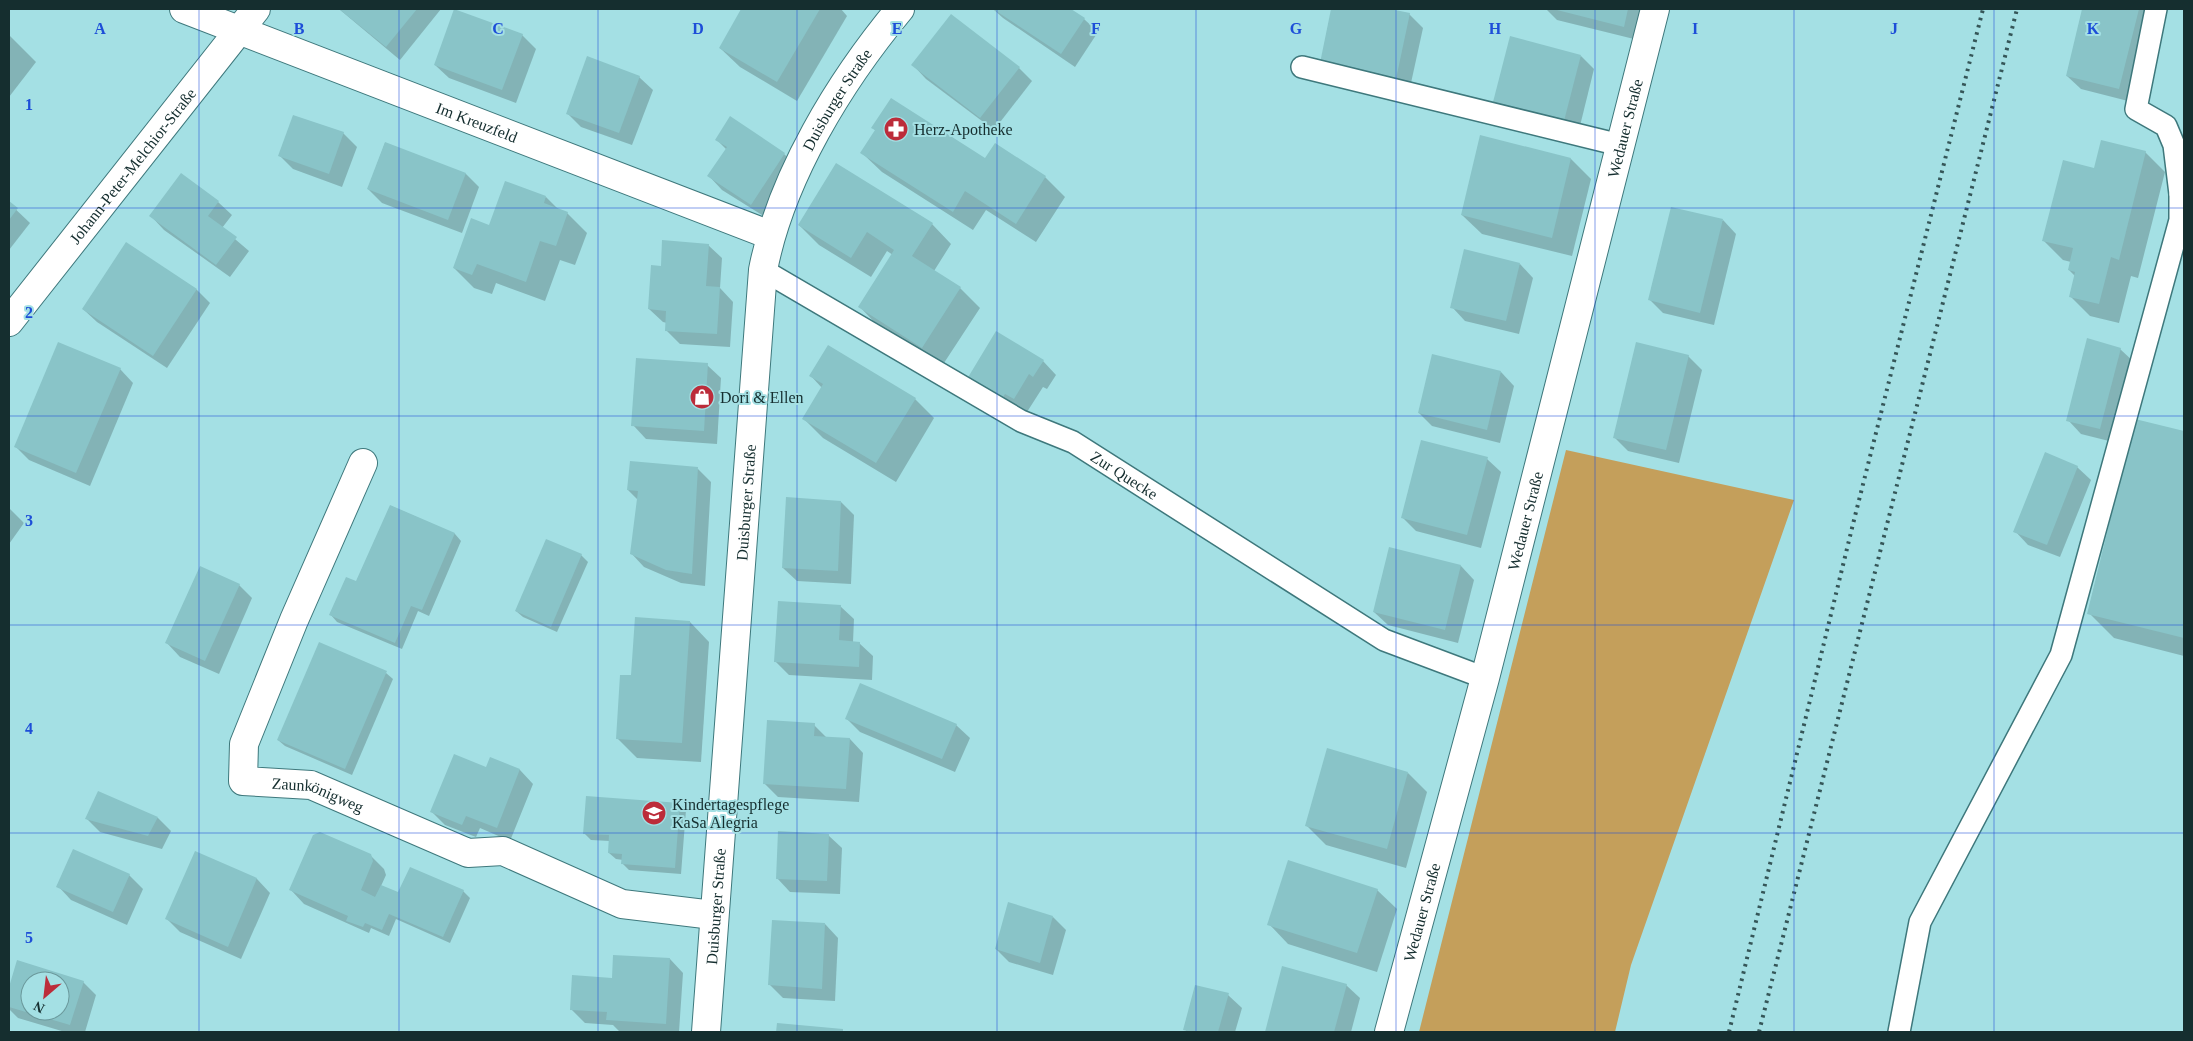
<svg xmlns="http://www.w3.org/2000/svg" width="2193" height="1041" viewBox="0 0 2193 1041" font-family="'Times New Roman',serif">
  <style>
    .green { fill: #c49f5b }
    .shadow { fill: #0003; fill-rule: evenodd }
    .building { fill: #89c4c8; fill-rule: evenodd }
    .lines { fill: none; stroke-linecap: round; stroke-linejoin: round }
    .service-casing { stroke: #3e787c; stroke-width: 24 }
    .minor-casing { stroke: #3e787c; stroke-width: 30 }
    .service { stroke: #fff; stroke-width: 21 }
    .minor { stroke: #fff; stroke-width: 28 }
    .rail { stroke: #355658; stroke-width: 4; stroke-dasharray: 2.5 5; stroke-linecap: butt }
    .grid { fill: none; stroke: #1d4ed8; stroke-width: 1; stroke-opacity: 0.55 }
    .labels { text-anchor: middle; dominant-baseline: central; stroke-width: 4; stroke-linejoin: round; paint-order: stroke }
    .street-label { font-size: 16px; fill: #152e2f; stroke: #a4e0e4 }
    .poi-label { font-size: 16px; fill: #152e2f; stroke: #a4e0e4; text-anchor: start }
    .grid-label { font-size: 16px; text-anchor: middle; font-weight: bold; fill: #1d4ed8; stroke: #a4e0e4; stroke-width: 4; stroke-linejoin: round; paint-order: stroke }
  </style>
  <rect width="100%" height="100%" fill="#a4e0e4"/>
  <polygon class="green" points="1566,450 1794,500 1631,965 1615,1032 1419,1032"/>
  <g class="shadow">
    <polygon points="339,9 441,9 400,60"/>
    <polygon points="743,9 841,9 847,16 797,101 740,67 720,48"/>
    <polygon points="993,9 1069,9 1084,19 1098,32 1075,67 1003,18"/>
    <polygon points="1333,9 1384,9 1409,14 1423,28 1409,92 1321,62"/>
    <polygon points="1546,9 1645,9 1638,40 1557,20"/>
    <polygon points="2084,9 2156,9 2132,102 2081,89 2067,76"/>
    <polygon points="9,35 36,62 9,97"/>
    <polygon points="522,35 536,49 516,103 449,78 435,65"/>
    <polygon points="1581,56 1594,69 1578,134 1508,115 1494,102"/>
    <polygon points="913,65 1019,68 1032,81 994,130 926,79"/>
    <polygon points="639,77 653,90 632,145 581,127 567,113"/>
    <polygon points="873,128 986,160 995,145 1045,177 1065,197 1036,242 986,210 973,230 882,172 862,153 876,131"/>
    <polygon points="343,133 357,147 342,187 293,169 280,156"/>
    <polygon points="1481,137 1571,159 1591,179 1572,256 1482,234 1462,215"/>
    <polygon points="716,139 784,154 798,167 765,217 722,190 709,176 727,150"/>
    <polygon points="385,143 466,174 479,187 462,233 382,203 368,189"/>
    <polygon points="2145,152 2165,172 2138,278 2131,276 2119,323 2090,316 2070,296 2075,276 2069,270 2071,262 2063,260 2044,241 2095,169"/>
    <polygon points="546,197 559,210 567,213 587,233 575,265 560,260 545,301 496,283 492,294 474,288 454,268 490,227"/>
    <polygon points="218,202 232,215 222,228 249,251 230,277 164,230 151,216"/>
    <polygon points="9,203 30,223 9,250"/>
    <polygon points="1723,220 1736,234 1714,325 1663,313 1650,300"/>
    <polygon points="932,224 951,244 934,271 960,288 980,308 942,366 879,327 860,307 893,255 887,251 871,277 819,245 799,225"/>
    <polygon points="126,244 197,290 210,303 167,368 97,322 83,309"/>
    <polygon points="708,245 722,258 720,288 733,302 730,347 680,344 666,330 667,323 663,322 649,309 662,267"/>
    <polygon points="1520,264 1533,278 1519,334 1465,321 1452,307"/>
    <polygon points="2120,349 2134,362 2113,442 2081,434 2068,420"/>
    <polygon points="1688,356 1702,370 1679,463 1628,451 1614,437"/>
    <polygon points="1043,361 1056,375 1047,389 1043,387 1027,412 1019,407 1015,412 982,392"/>
    <polygon points="707,365 721,378 717,444 646,439 633,425"/>
    <polygon points="120,369 133,383 90,486 29,460 16,447"/>
    <polygon points="1501,372 1514,386 1500,443 1432,426 1419,413"/>
    <polygon points="811,376 915,399 934,418 896,482 823,438 804,419 822,388"/>
    <polygon points="2136,421 2184,432 2184,656 2114,638 2089,613"/>
    <polygon points="1487,459 1501,472 1481,548 1416,531 1402,517"/>
    <polygon points="2077,467 2091,480 2060,557 2028,545 2015,531"/>
    <polygon points="698,469 711,482 705,586 681,583 644,567 631,553 638,500 628,490"/>
    <polygon points="841,502 854,515 851,584 797,581 783,568"/>
    <polygon points="391,506 455,534 461,541 429,616 418,611 402,649 337,622 331,615 357,583"/>
    <polygon points="9,508 24,523 9,544"/>
    <polygon points="1390,548 1461,566 1474,580 1458,643 1388,625 1374,612"/>
    <polygon points="581,555 588,562 557,632 523,617 516,611"/>
    <polygon points="239,585 252,598 219,674 180,657 167,643"/>
    <polygon points="840,606 854,619 853,642 859,643 873,656 872,680 789,675 775,661"/>
    <polygon points="690,622 709,642 701,762 637,758 617,738"/>
    <polygon points="386,673 393,679 352,775 285,746 278,740"/>
    <polygon points="846,718 956,725 970,738 955,772 860,732"/>
    <polygon points="814,725 827,738 850,739 863,753 859,802 778,797 764,783"/>
    <polygon points="490,759 520,770 533,784 510,841 480,828 476,837 445,825 432,812 487,769"/>
    <polygon points="1408,773 1427,792 1406,868 1326,845 1306,825"/>
    <polygon points="680,804 686,810 681,874 629,870 622,863 623,860 616,859 609,853 610,841 591,840 584,833"/>
    <polygon points="158,818 171,831 162,849 100,832 87,819"/>
    <polygon points="828,835 842,848 840,894 790,892 777,878"/>
    <polygon points="196,853 257,879 270,893 241,959 180,932 167,919"/>
    <polygon points="370,855 384,869 386,875 381,886 399,894 463,891 470,898 450,943 396,919 389,936 371,928 369,933 304,904 291,890"/>
    <polygon points="129,875 143,889 127,925 71,900 58,886"/>
    <polygon points="1377,890 1397,909 1377,972 1288,944 1269,924"/>
    <polygon points="1053,917 1066,930 1053,975 1009,962 996,949"/>
    <polygon points="825,924 838,938 835,1001 783,998 770,985"/>
    <polygon points="670,959 683,973 679,1032 620,1032 613,1025 585,1023 571,1009 613,980"/>
    <path d="M18,961l65,21 13,13 -11,37h-20l-47,-14 -9,-9v-18zM30,981h30v30h-30z"/>
    <polygon points="1283,968 1346,985 1360,998 1351,1032 1266,1032"/>
    <polygon points="1228,995 1242,1008 1235,1032 1187,1032 1185,1029"/>
    <polygon points="778,1025 843,1031 844,1032 777,1032"/>
  </g>
  <g class="building">
    <polygon points="339,9 417,9 386,47"/>
    <polygon points="454,9 523,34 502,90 434,65"/>
    <polygon points="741,9 820,9 777,82 719,48"/>
    <polygon points="993,9 1071,9 1085,18 1061,54"/>
    <polygon points="1331,9 1390,9 1410,13 1396,79 1320,63"/>
    <polygon points="1553,9 1628,9 1624,27"/>
    <polygon points="2082,9 2139,9 2119,89 2066,76"/>
    <polygon points="951,14 1020,67 980,118 911,65"/>
    <polygon points="1510,36 1581,55 1564,121 1493,102"/>
    <polygon points="587,56 640,76 619,133 566,114"/>
    <polygon points="891,98 985,158 995,143 1046,176 1016,224 965,191 953,212 860,153 875,130 871,128"/>
    <polygon points="293,115 344,132 329,174 278,156"/>
    <polygon points="730,116 785,153 751,205 707,176 727,147 715,140"/>
    <polygon points="1480,135 1571,158 1552,238 1461,215"/>
    <polygon points="2101,140 2146,151 2119,260 2111,257 2099,304 2069,297 2075,272 2068,270 2073,248 2042,241 2063,160 2094,168"/>
    <polygon points="385,142 466,173 448,220 367,189"/>
    <polygon points="836,163 933,223 912,256 961,287 922,348 858,307 894,250 867,232 851,258 798,225"/>
    <polygon points="181,173 219,201 208,216 237,237 216,265 149,216"/>
    <polygon points="505,181 546,196 544,203 568,212 556,246 540,241 526,282 477,264 472,275 453,268 471,218 489,225"/>
    <polygon points="9,201 18,208 9,220"/>
    <polygon points="1671,207 1723,219 1700,313 1648,300"/>
    <polygon points="662,240 709,244 706,286 720,287 717,334 665,331 666,311 648,309 651,265 661,266"/>
    <polygon points="126,242 197,289 153,356 82,309"/>
    <polygon points="1464,249 1520,263 1506,321 1450,308"/>
    <polygon points="996,331 1044,360 1033,377 1029,374 1014,399 1005,394 1002,399 967,379"/>
    <polygon points="2087,338 2121,348 2100,429 2066,421"/>
    <polygon points="58,342 121,368 76,473 14,447"/>
    <polygon points="1636,342 1689,355 1666,450 1613,438"/>
    <polygon points="828,345 916,398 876,463 802,419 823,384 809,376"/>
    <polygon points="1432,354 1501,371 1487,430 1418,413"/>
    <polygon points="636,358 708,363 704,431 631,426"/>
    <polygon points="2135,419 2184,431 2184,638 2087,614"/>
    <polygon points="1421,440 1488,457 1467,535 1401,518"/>
    <polygon points="2045,452 2078,466 2047,545 2013,532"/>
    <polygon points="630,461 698,467 692,574 666,570 630,554 638,491 627,490"/>
    <polygon points="786,497 841,501 838,571 782,568"/>
    <polygon points="390,505 455,533 422,610 411,606 395,643 329,615 346,577 356,581"/>
    <polygon points="546,539 582,554 551,627 515,611"/>
    <polygon points="1389,547 1461,565 1445,630 1373,612"/>
    <polygon points="200,566 240,584 205,661 165,643"/>
    <polygon points="778,601 841,605 839,640 860,642 859,667 774,662"/>
    <polygon points="635,617 690,621 682,743 616,739 620,675 631,675"/>
    <polygon points="319,642 387,671 345,769 277,740"/>
    <polygon points="860,683 957,724 942,759 845,719"/>
    <polygon points="767,720 815,723 814,736 850,738 846,789 763,784"/>
    <polygon points="1327,748 1408,772 1387,849 1305,826"/>
    <polygon points="454,754 486,767 490,757 520,769 497,828 466,816 462,825 430,812"/>
    <polygon points="98,791 158,817 148,836 85,819"/>
    <polygon points="586,796 680,803 675,868 621,864 622,854 608,853 609,835 583,834"/>
    <polygon points="778,831 829,834 827,881 776,879"/>
    <polygon points="320,832 371,854 373,861 361,890 375,897 381,885 398,892 410,867 464,890 443,937 389,914 382,930 365,923 363,927 346,921 348,916 289,890 313,835"/>
    <polygon points="73,849 130,874 113,912 56,887"/>
    <polygon points="195,851 257,878 228,947 165,919"/>
    <polygon points="1288,860 1378,889 1357,953 1267,925"/>
    <polygon points="1008,902 1053,916 1040,963 995,949"/>
    <polygon points="772,920 825,923 822,989 768,985"/>
    <polygon points="613,955 670,958 666,1024 606,1020 607,1012 570,1010 572,975 612,978"/>
    <path d="M17,960l67,21 -14,44 -61,-18v-20zM30,981h30v30h-30z"/>
    <polygon points="1282,966 1347,984 1334,1032 1265,1032"/>
    <polygon points="1195,985 1229,993 1218,1032 1192,1032 1183,1030"/>
    <polygon points="777,1023 843,1029 843,1032 776,1032"/>
  </g>
  <g class="lines">
    <defs>
      <g id="service">
        <polyline points="2156,9 2136,109 2166,126 2174,145 2180,194"/>
        <polyline points="1302,67 1620,145"/>
        <path id="s1" d="M763,270l258,151 52,21 311,198 101,38"/>
        <polyline points="1899,1032 1920,922 2061,655 2180,220 2180,194 2184,194"/>
      </g>
      <g id="minor">
        <path id="s2" d="M184,9l586,226"/>
        <path id="s3" d="M9,322l247,-313"/>
        <path id="s4" d="M363,463l-69,157 -50,124 -1,37 68,4 157,68 35,-2 119,53 91,11"/>
        <path id="s5" d="M706,1032l57,-762c18,-93 77,-189 137,-261"/>
        <path id="s6" d="M1389,1032l96,-354 170,-669"/>
      </g>
    </defs>
    <use href="#service" class="service-casing"/>
    <use href="#minor" class="minor-casing"/>
    <use href="#service" class="service"/>
    <use href="#minor" class="minor"/>
    <g class="rail">
      <polyline points="1729,1032 1854,520 1983,9"/>
      <polyline points="1759,1032 2017,9"/>
    </g>
  </g>
  <path class="grid" d="M199,9v1023M399,9v1023M598,9v1023M797,9v1023M997,9v1023M1196,9v1023M1396,9v1023M1595,9v1023M1794,9v1023M1994,9v1023M9,208h2175M9,416h2175M9,625h2175M9,833h2175"/>
  <defs>
    <symbol id="pharmacy-disc" viewBox="-11 -11 22 22"><circle r="9.5" fill="#bc2c3a" stroke="#a4e0e4"/><path d="M-2-6h4v4h4v4h-4v4h-4v-4h-4v-4h4Z" fill="#fff"/></symbol>
    <symbol id="shop-disc" viewBox="-11 -11 22 22"><circle r="9.5" fill="#bc2c3a" stroke="#a4e0e4"/><path d="M-5-2.5h2.3a2.7 3.5 0 0 1 5.4 0H5L5.5 6h-11ZM-1.5-2.5h3a1.5 2.3 0 0 0-3 0Z" fill="#fff"/></symbol>
    <symbol id="school-disc" viewBox="-11 -11 22 22"><circle r="9.5" fill="#bc2c3a" stroke="#a4e0e4"/><path d="M0-5L7-2L0 1L-7-2ZM-4 1L0 2.5L4 1V4Q0 6-4 4Z" fill="#fff"/></symbol>
  </defs>
  <g fill-rule="evenodd">
    <use href="#pharmacy-disc" x="882" y="115" width="28" height="28"/>
    <use href="#shop-disc" x="688" y="383" width="28" height="28"/>
    <use href="#school-disc" x="640" y="799" width="28" height="28"/>
  </g>
  <g class="labels">
    <g class="street-label">
      <text stroke="none"><textPath href="#s5" startOffset="951">Duisburger Straße</textPath></text>
      <text stroke="none"><textPath href="#s2" startOffset="314">Im Kreuzfeld</textPath></text>
      <text stroke="none"><textPath href="#s6" startOffset="934">Wedauer Straße</textPath></text>
      <text stroke="none"><textPath href="#s3" startOffset="199">Johann-Peter-Melchior-Straße</textPath></text>
      <text stroke="none"><textPath href="#s1" startOffset="416">Zur Quecke</textPath></text>
      <text stroke="none"><textPath href="#s5" startOffset="531">Duisburger Straße</textPath></text>
      <text stroke="none"><textPath href="#s6" startOffset="529">Wedauer Straße</textPath></text>
      <text stroke="none"><textPath href="#s4" startOffset="419">Zaunkönigweg</textPath></text>
      <text stroke="none"><textPath href="#s5" startOffset="126">Duisburger Straße</textPath></text>
      <text stroke="none"><textPath href="#s6" startOffset="124">Wedauer Straße</textPath></text>
    </g>
    <g class="poi-label">
      <text x="914" y="129">Herz-Apotheke</text>
      <text x="720" y="397">Dori &amp; Ellen</text>
      <text x="672" y="804">Kindertagespflege<tspan x="672" dy="18">KaSa Alegria</tspan></text>
    </g>
  </g>
  <g class="grid-label">
    <text x="100" y="34">A</text>
    <text x="299" y="34">B</text>
    <text x="498" y="34">C</text>
    <text x="698" y="34">D</text>
    <text x="897" y="34">E</text>
    <text x="1096" y="34">F</text>
    <text x="1296" y="34">G</text>
    <text x="1495" y="34">H</text>
    <text x="1695" y="34">I</text>
    <text x="1894" y="34">J</text>
    <text x="2093" y="34">K</text>
    <text x="29" y="110">1</text>
    <text x="29" y="318">2</text>
    <text x="29" y="526">3</text>
    <text x="29" y="734">4</text>
    <text x="29" y="943">5</text>
  </g>
  <rect width="2193" height="1041" fill="none" stroke="#152e2f" stroke-width="20"/>
  <g transform="translate(45 996) rotate(208)"><circle r="24" fill="#a4e0e4" stroke="#6b999c"/>
  <path d="M0-4L9 19L0 12L-9 19Z" fill="#bc2c3a"/>
  <text y="-8" font-size="14" font-weight="bold" text-anchor="middle" fill="#152e2f">N</text>
  </g>
</svg>
